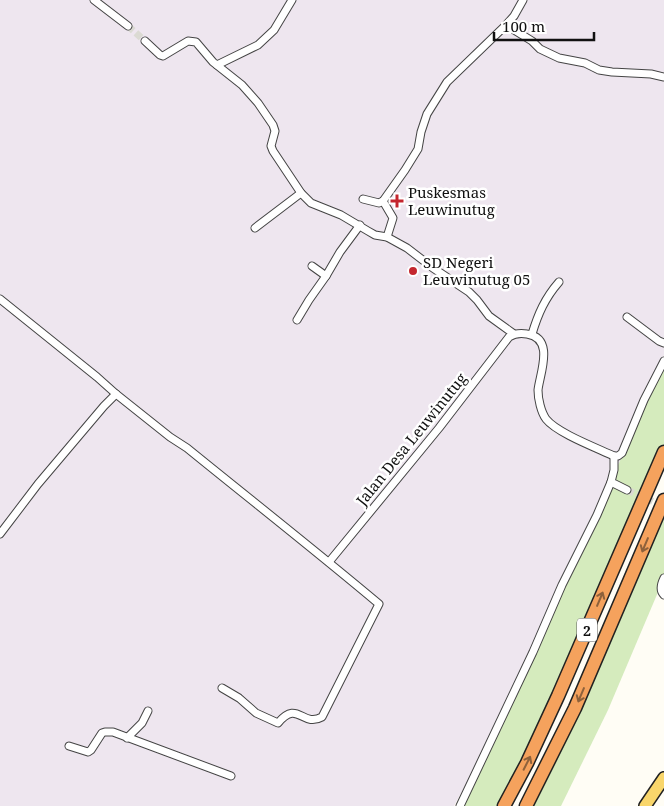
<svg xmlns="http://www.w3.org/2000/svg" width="664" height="806" viewBox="0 0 664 806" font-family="'Noto Serif',serif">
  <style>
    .industrial { fill: #eee6ef }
    .green { fill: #d5ebbd }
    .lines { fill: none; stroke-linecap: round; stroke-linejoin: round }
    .street-tunnel { stroke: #dbdad3; stroke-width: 7; stroke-dasharray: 7 3.5; stroke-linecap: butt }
    .street-casing { stroke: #444; stroke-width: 9 }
    .primary-casing { stroke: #222; stroke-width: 14 }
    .highway-casing { stroke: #222; stroke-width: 15 }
    .street { stroke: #fff; stroke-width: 7 }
    .primary { stroke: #f9d66b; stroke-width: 11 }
    .highway { stroke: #f5a25d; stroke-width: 12 }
    .oneway { stroke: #8e613b }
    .poi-dot { fill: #c4262e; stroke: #fff; stroke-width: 2 }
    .labels { text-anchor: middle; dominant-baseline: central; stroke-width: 5; stroke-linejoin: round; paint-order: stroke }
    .shield { fill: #fff; stroke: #585858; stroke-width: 1 }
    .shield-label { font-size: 14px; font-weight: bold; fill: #111 }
    .poi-label { font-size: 15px; fill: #111; stroke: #fff; text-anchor: start }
    .street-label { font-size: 15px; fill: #111; stroke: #fff }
  </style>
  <rect width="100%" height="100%" fill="#fffdf5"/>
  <polygon class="industrial" points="0,0 664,0 664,355 623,460 491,739 454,806 0,806"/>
  <g class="green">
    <polygon points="664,361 664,452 504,806 460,806 597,515 650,390"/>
    <polygon points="664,501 664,578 608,710 561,806 526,806"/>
  </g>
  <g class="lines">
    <g class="street-tunnel">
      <polyline points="128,26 145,41"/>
      <polyline points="627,490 663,506"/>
    </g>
    <defs>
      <g id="street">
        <polyline points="94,0 128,26"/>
        <polyline points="506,25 532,41 540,49 559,58 585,63 599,70 612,72 651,74 664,77"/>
        <polyline points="145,41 160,55 163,56 188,41 196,42 213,62 242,85 258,103 273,125 275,131 271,146 273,151 301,193 311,203 341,215 368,231 375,235 387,237 407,248 433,268 469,292 477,300 489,316 514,334"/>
        <polyline points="217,65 258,45 274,30 292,0"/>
        <polyline points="363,199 379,203 383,201 405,170 418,149 421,132 427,114 447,82 506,25 514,16 523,0"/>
        <polyline points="383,201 393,218 387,237"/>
        <polyline points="255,228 301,193"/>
        <polyline points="312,266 326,276"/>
        <path d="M0,299l97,78 19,17 54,43 17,11c64,52 129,103 192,156l-57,113c-20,11 -24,-18 -44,6l-22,-10 -17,-15 -17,-10"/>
        <polyline points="627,317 659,341 664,343"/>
        <polyline points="297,320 309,300 326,276 340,252 360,225"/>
        <path d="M532,334c6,-20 13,-36 27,-52"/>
        <polyline points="614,456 614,470 611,482 627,490"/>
        <polyline points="0,534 38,484 104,406 116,394"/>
        <path d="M329,562l110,-134 70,-91c6,-4 12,-4 18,-3 28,4 13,39 11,56 0,9 3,22 8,29 11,14 51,29 68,37h4l4,-3 22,-53 20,-39"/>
        <path d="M664,578c-3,6 -5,12 0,17"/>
        <polyline points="127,738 142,723 148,711"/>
        <polyline points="69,746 88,752 91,750 102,733 105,732 113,732 231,776"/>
        <polyline points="460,806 533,652 562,585 597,515 611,482"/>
      </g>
      <polyline id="primary" points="645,806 664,778"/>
      <g id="highway">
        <polyline points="504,806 527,763 558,696 664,452"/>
        <polyline points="526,806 575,708 664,500"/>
      </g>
    </defs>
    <use href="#street" class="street-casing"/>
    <use href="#primary" class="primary-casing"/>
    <use href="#highway" class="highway-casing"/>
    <use href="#street" class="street"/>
    <use href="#primary" class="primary"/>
    <use href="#highway" class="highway"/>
  </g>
  <defs><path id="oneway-shaft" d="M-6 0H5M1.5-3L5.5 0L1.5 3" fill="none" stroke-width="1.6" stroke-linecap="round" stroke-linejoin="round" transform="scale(1.25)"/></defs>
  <g class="oneway">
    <use href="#oneway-shaft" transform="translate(645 545) rotate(113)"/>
    <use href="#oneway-shaft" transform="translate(600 599) rotate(-67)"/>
    <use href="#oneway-shaft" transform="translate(581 695) rotate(113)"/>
    <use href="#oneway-shaft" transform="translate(527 763) rotate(-63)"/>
  </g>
  <g class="poi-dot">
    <path d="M394.5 193.5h5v5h5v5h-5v5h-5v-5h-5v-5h5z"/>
    <circle cx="413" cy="271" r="5"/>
  </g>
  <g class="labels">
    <rect class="shield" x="577" y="618.5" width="20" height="23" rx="4"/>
    <g class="shield-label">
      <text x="587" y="630">2</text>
    </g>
    <g class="poi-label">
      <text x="408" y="192">Puskesmas<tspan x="408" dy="17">Leuwinutug</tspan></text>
      <text x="423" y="262">SD Negeri<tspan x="423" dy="17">Leuwinutug 05</tspan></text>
    </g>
    <g class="street-label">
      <text transform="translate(411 439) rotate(-51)">Jalan Desa Leuwinutug</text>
    </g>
  </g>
  <path d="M494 32v8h100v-8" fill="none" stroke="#111111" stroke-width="2.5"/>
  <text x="502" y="32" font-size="15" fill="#111111" stroke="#ffffff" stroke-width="4" paint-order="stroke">100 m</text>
</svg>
